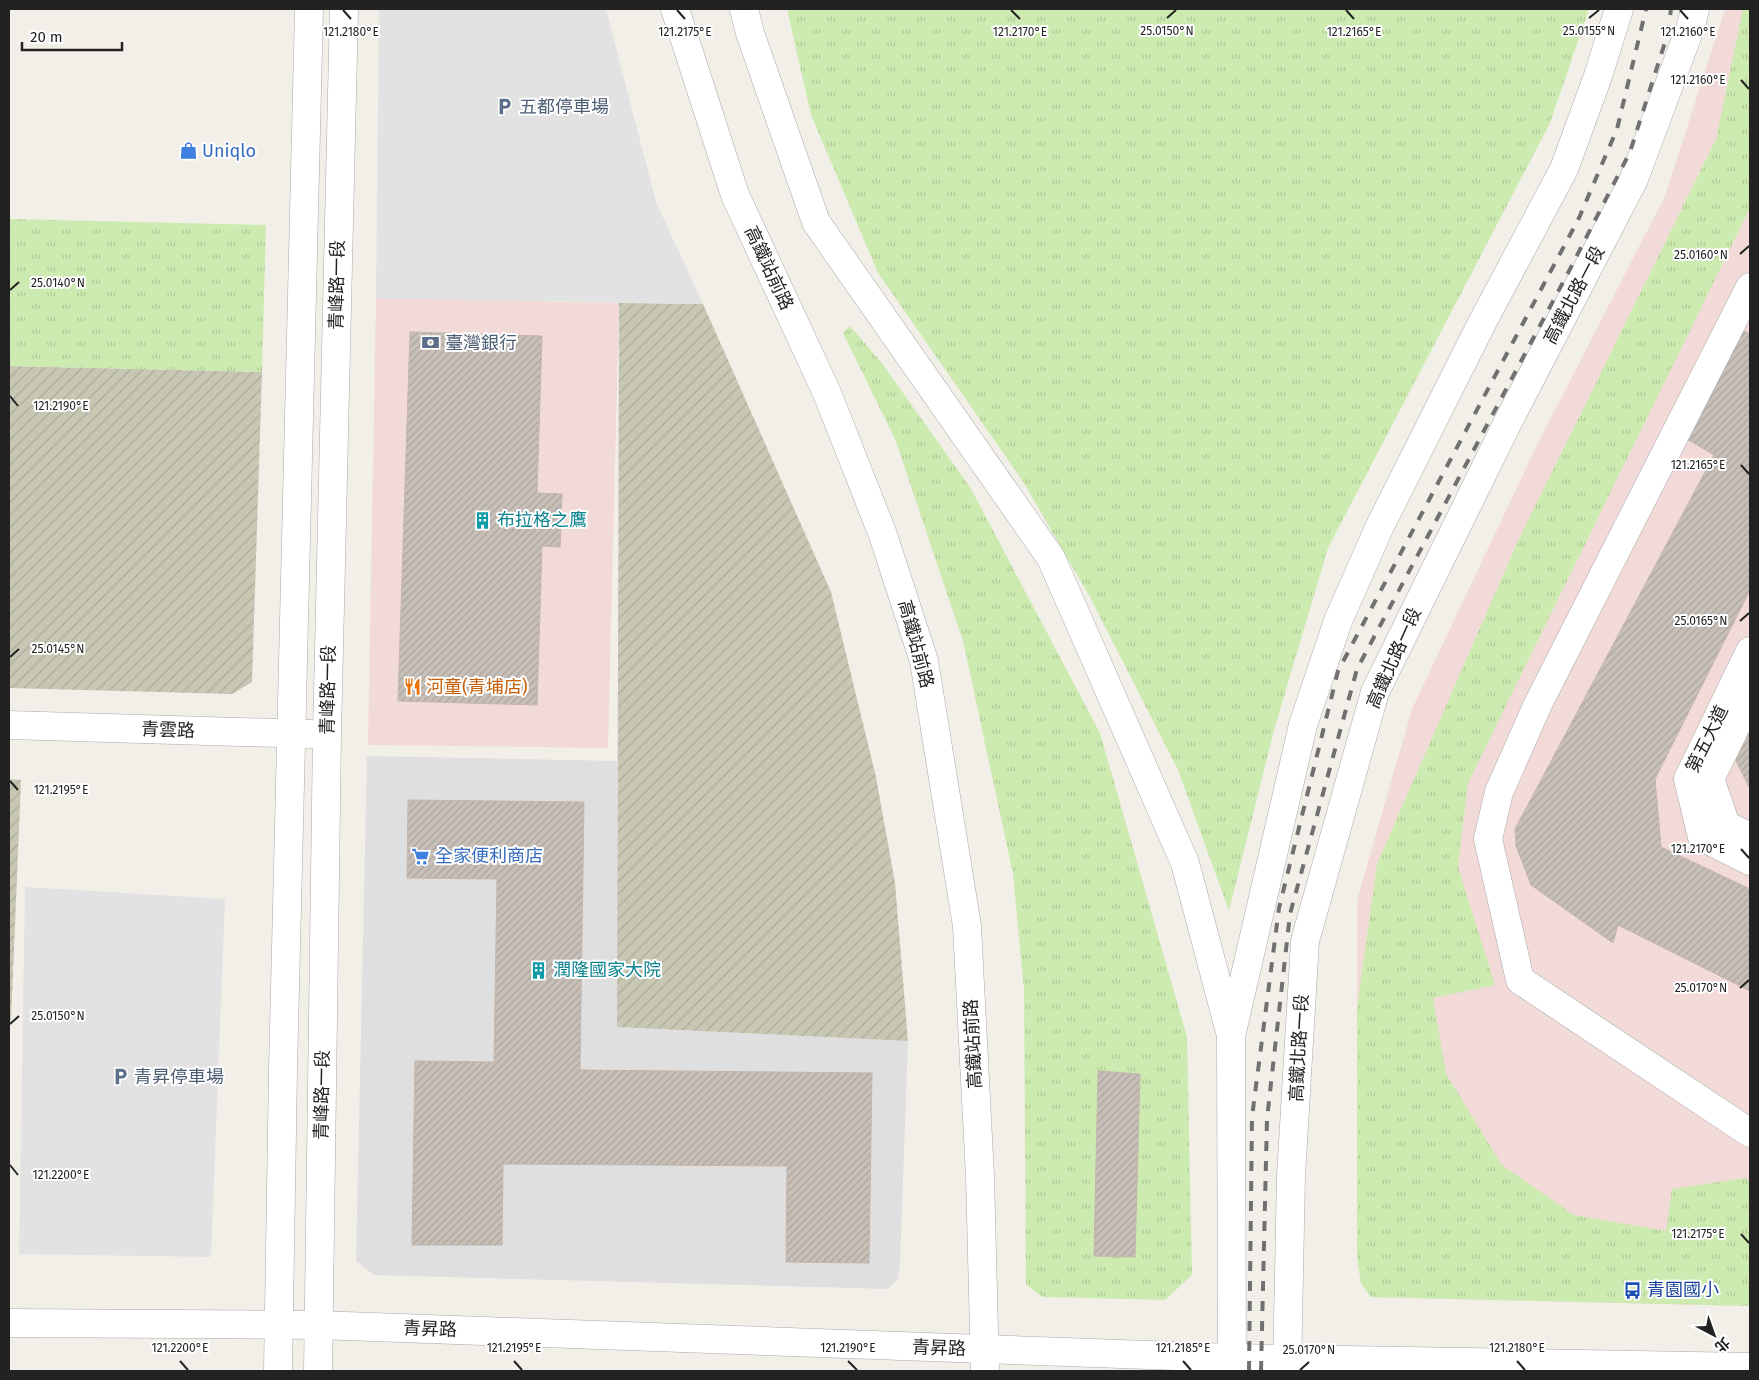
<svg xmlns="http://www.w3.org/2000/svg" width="1759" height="1380" viewBox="0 0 1759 1380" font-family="'Fira Sans','Noto Sans TC',sans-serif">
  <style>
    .residential { fill: #e0dfdf }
    .commercial { fill: #f2dad9 }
    .construction { fill: url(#construction-furrows) }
    .grass { fill: url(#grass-tufts) }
    .parking { fill: #e2e2e2 }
    .building { fill: url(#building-hatch); stroke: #c4b6ab }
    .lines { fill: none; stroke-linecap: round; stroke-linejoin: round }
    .minor-casing { stroke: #a9a9a9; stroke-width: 29 }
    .minor { stroke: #fff; stroke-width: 28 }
    .rail { stroke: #707070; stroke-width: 4; stroke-dasharray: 10 10; stroke-linecap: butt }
    .ticks { fill: none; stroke: #222; stroke-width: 2 }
    .labels { text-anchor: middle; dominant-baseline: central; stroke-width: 4; stroke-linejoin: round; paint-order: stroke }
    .service-label { font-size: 18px; fill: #4e5e75; stroke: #fff; text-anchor: start }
    .shop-label { font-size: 18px; fill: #366cbe; stroke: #fff; text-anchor: start }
    .street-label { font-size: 18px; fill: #222; stroke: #fff }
    .culture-label { font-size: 18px; fill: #0d838f; stroke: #fff; text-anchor: start }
    .food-label { font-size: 18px; fill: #c56008; stroke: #fff; text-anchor: start }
    .transit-label { font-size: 18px; fill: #164399; stroke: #fff; text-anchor: start }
    .ticks-label { font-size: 12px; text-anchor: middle; fill: #222; stroke: #fff; stroke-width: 4; stroke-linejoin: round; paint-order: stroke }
  </style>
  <defs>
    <pattern id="construction-furrows" width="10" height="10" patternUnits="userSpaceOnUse" patternTransform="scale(1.25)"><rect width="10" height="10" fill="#c7c7b4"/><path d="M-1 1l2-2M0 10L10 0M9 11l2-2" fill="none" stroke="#abab9a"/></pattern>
    <pattern id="grass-tufts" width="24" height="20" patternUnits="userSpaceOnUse" patternTransform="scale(1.25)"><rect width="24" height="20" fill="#cdebb0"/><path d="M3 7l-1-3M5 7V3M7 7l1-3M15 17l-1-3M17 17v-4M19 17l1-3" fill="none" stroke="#b0c997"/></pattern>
    <pattern id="building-hatch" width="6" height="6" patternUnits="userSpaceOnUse" patternTransform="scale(1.25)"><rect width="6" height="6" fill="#c7bfb8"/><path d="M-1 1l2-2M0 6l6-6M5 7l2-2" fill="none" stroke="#aba49e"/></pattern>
  </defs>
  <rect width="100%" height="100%" fill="#f2efe9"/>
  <polygon class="residential" points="367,756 617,761 618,1027 908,1041 900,1263 898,1279 888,1289 374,1275 356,1261"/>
  <g class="commercial">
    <polygon points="1725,9 1750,9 1750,1306 1371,1297 1361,1283 1357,1256 1357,900 1412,709 1537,445 1665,196"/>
    <polygon points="376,298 619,303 608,748 368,745"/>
  </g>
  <g class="construction">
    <polygon points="619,303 703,304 831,592 876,777 895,883 908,1041 617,1027"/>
    <polygon points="9,366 262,372 252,682 232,694 9,688"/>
    <polygon points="9,779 21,780 11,1021 9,1020"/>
  </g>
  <g class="grass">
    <polygon points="787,9 1589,9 1550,123 1328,548 1274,730 1229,911 1178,770 1091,599 1024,483 878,273 811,115"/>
    <polygon points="1743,9 1750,9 1750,208 1468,783 1458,867 1495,985 1433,998 1446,1074 1502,1165 1574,1215 1666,1231 1672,1189 1745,1178 1750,1181 1750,1306 1371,1297 1361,1283 1357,1256 1357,1007 1377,864 1517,543 1716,139"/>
    <polygon points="9,219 266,225 262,372 9,366"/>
    <polygon points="850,326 881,362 970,487 1100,733 1187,1037 1192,1275 1165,1300 1043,1297 1026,1285 1024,990 1013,874 963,641 895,439 843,333"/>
  </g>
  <g class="parking">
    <polygon points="379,9 606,9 656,202 703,304 376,298"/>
    <polygon points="25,887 225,899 211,1257 19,1254"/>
  </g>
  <g class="building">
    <polygon points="1742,330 1750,334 1750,590 1655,779 1661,847 1750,889 1750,991 1618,925 1613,943 1531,885 1516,846 1515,829 1714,455 1685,438"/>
    <polygon points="410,332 542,336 537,493 562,494 560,547 542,546 537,705 398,701"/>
    <polygon points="1750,726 1750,789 1735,759"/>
    <polygon points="408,800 584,802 580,1070 872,1073 869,1263 786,1262 787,1166 503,1164 502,1245 412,1245 415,1061 494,1062 497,879 407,878"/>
    <polygon points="1098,1071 1140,1074 1135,1257 1094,1256"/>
  </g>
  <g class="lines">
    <defs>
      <g id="minor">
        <polyline points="675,9 735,195 827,393 883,535 924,661 967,926 980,1176 985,1371"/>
        <polyline points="744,9 750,33 816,222 1051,558 1185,863 1230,1032"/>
        <polyline points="1750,287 1538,704 1499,792 1488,839 1520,980 1750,1133"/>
        <polyline points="1750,651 1688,779 1702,837 1750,861"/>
        <polyline points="1750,698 1710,779 1726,825 1750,837"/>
        <polyline points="9,725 310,734"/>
        <polyline points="9,1323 318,1325 1232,1358 1750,1367"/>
        <polyline points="278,1371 283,1070 309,9"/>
        <polyline points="318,1371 327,734 344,9"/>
        <polyline points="1232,1371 1231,1036 1303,725 1338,621 1379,528 1483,321 1564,169 1598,76 1619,9"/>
        <polyline points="1287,1371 1291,1176 1305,941 1375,692 1507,424 1634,179 1691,26 1695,9"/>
      </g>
    </defs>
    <use href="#minor" class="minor-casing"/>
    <use href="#minor" class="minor"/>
    <g class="rail">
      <polyline points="1249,1371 1252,1117 1279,908 1338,671 1579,218 1617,129 1646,9"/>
      <polyline points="1261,1371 1267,1119 1290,914 1357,669 1568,273 1630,152 1668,33 1671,9"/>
    </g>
  </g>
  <path class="ticks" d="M343,10l8,9M677,10l8,9M1011,10l9,9M1346,10l8,9M1680,10l8,9M1167,18l9,-8M1589,18l10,-8M1741,80l8,9M1740,254l9,-8M10,290l9,-8M10,396l8,10M1741,465l8,9M1740,621l9,-8M10,657l9,-8M10,781l8,9M1741,849l8,9M1740,988l9,-8M10,1024l9,-8M10,1165l8,10M1741,1234l8,9M180,1361l8,9M514,1361l8,9M848,1361l9,9M1183,1361l8,9M1517,1361l8,9M1300,1370l9,-8"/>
  <defs>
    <symbol id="parking-bare" viewBox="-9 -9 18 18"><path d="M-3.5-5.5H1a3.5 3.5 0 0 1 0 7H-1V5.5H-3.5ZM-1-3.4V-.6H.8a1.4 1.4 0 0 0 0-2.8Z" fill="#5c6f8a" stroke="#fff" stroke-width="2.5" paint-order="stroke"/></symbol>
    <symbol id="shop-bare" viewBox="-9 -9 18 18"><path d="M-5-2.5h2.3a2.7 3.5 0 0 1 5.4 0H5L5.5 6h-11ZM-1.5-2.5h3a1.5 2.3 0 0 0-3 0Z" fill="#3f7fe0" stroke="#fff" stroke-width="2.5" paint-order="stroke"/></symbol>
    <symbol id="bank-bare" viewBox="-9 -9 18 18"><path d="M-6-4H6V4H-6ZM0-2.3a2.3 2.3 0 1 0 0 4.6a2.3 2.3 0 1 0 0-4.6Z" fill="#5c6f8a" stroke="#fff" stroke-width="2.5" paint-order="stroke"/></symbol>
    <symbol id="building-bare" viewBox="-9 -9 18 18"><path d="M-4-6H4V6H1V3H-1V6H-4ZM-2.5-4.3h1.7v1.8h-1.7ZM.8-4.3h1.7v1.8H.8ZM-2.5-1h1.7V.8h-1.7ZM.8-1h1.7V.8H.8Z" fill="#0f9aa8" stroke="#fff" stroke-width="2.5" paint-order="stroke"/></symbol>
    <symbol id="restaurant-bare" viewBox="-9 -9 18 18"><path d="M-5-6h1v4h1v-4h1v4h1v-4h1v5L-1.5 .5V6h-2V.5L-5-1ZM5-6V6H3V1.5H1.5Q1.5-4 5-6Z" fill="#e8710a" stroke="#fff" stroke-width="2.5" paint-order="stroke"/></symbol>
    <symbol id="supermarket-bare" viewBox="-9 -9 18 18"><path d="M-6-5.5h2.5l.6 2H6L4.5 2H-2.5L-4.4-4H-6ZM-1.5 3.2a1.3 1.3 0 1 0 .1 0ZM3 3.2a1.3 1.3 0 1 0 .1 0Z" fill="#3f7fe0" stroke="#fff" stroke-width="2.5" paint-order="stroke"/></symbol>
    <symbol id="bus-bare" viewBox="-9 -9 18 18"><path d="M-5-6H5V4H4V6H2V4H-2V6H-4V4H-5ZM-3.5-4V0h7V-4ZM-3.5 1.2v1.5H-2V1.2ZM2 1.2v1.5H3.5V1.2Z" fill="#1a4fb4" stroke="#fff" stroke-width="2.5" paint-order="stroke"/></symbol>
  </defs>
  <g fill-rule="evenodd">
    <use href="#parking-bare" x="492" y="94" width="25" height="25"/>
    <use href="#shop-bare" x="176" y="138" width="25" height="25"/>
    <use href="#bank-bare" x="418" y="330" width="25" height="25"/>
    <use href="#building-bare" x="470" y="508" width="25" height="25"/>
    <use href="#restaurant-bare" x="400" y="674" width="25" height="25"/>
    <use href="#supermarket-bare" x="408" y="844" width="25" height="25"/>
    <use href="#building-bare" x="526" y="958" width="25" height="25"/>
    <use href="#parking-bare" x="108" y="1064" width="25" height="25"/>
    <use href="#bus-bare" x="1620" y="1278" width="25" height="25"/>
  </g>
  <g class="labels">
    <g class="service-label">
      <text x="519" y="107">五都停車場</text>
      <text x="445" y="343">臺灣銀行</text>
      <text x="134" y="1077">青昇停車場</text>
    </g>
    <g class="shop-label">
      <text x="202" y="151">Uniqlo</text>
      <text x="435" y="856">全家便利商店</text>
    </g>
    <g class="street-label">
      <text transform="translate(769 268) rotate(65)">高鐵站前路</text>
      <text transform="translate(337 285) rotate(-89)">青峰路一段</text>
      <text transform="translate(1574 295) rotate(-62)">高鐵北路一段</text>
      <text transform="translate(916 644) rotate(75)">高鐵站前路</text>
      <text transform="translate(1394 658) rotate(-66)">高鐵北路一段</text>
      <text transform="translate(328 690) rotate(-89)">青峰路一段</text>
      <text transform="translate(168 730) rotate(2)">青雲路</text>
      <text transform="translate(1707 739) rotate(-64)">第五大道</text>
      <text transform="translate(973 1044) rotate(-93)">高鐵站前路</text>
      <text transform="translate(1299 1048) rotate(-87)">高鐵北路一段</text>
      <text transform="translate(322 1095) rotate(-89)">青峰路一段</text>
      <text transform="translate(430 1329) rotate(2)">青昇路</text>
      <text transform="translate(939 1348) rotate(2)">青昇路</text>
    </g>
    <g class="culture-label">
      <text x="497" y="520">布拉格之鷹</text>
      <text x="553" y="970">潤隆國家大院</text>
    </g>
    <g class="food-label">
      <text x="426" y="687">河童(青埔店)</text>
    </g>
    <g class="transit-label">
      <text x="1647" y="1290">青園國小</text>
    </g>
  </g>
  <g class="ticks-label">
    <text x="1167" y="35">25.0150°N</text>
    <text x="1589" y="35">25.0155°N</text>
    <text x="1354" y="36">121.2165°E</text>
    <text x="351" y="36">121.2180°E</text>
    <text x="685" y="36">121.2175°E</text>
    <text x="1020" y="36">121.2170°E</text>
    <text x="1688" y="36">121.2160°E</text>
    <text x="1698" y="84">121.2160°E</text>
    <text x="1701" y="259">25.0160°N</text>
    <text x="58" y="287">25.0140°N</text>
    <text x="61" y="410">121.2190°E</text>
    <text x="1698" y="469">121.2165°E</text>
    <text x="1701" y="625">25.0165°N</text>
    <text x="58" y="653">25.0145°N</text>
    <text x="61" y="794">121.2195°E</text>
    <text x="1698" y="853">121.2170°E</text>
    <text x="1701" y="992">25.0170°N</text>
    <text x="58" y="1020">25.0150°N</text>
    <text x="61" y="1179">121.2200°E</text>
    <text x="1698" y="1238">121.2175°E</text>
    <text x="180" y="1352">121.2200°E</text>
    <text x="514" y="1352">121.2195°E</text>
    <text x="848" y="1352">121.2190°E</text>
    <text x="1183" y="1352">121.2185°E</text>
    <text x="1517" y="1352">121.2180°E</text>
    <text x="1309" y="1354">25.0170°N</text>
  </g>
  <rect width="1759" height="1380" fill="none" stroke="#222222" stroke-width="20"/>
  <g transform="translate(1714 1335) rotate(139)" stroke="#ffffff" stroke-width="4" paint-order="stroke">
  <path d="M0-4L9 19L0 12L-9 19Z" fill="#222222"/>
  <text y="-8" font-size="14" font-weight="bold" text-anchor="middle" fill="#222222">北</text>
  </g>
  <path d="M22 42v8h100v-8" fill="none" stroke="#222222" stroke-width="2.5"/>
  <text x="30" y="42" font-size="15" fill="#222222" stroke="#ffffff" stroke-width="4" paint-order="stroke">20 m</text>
</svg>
